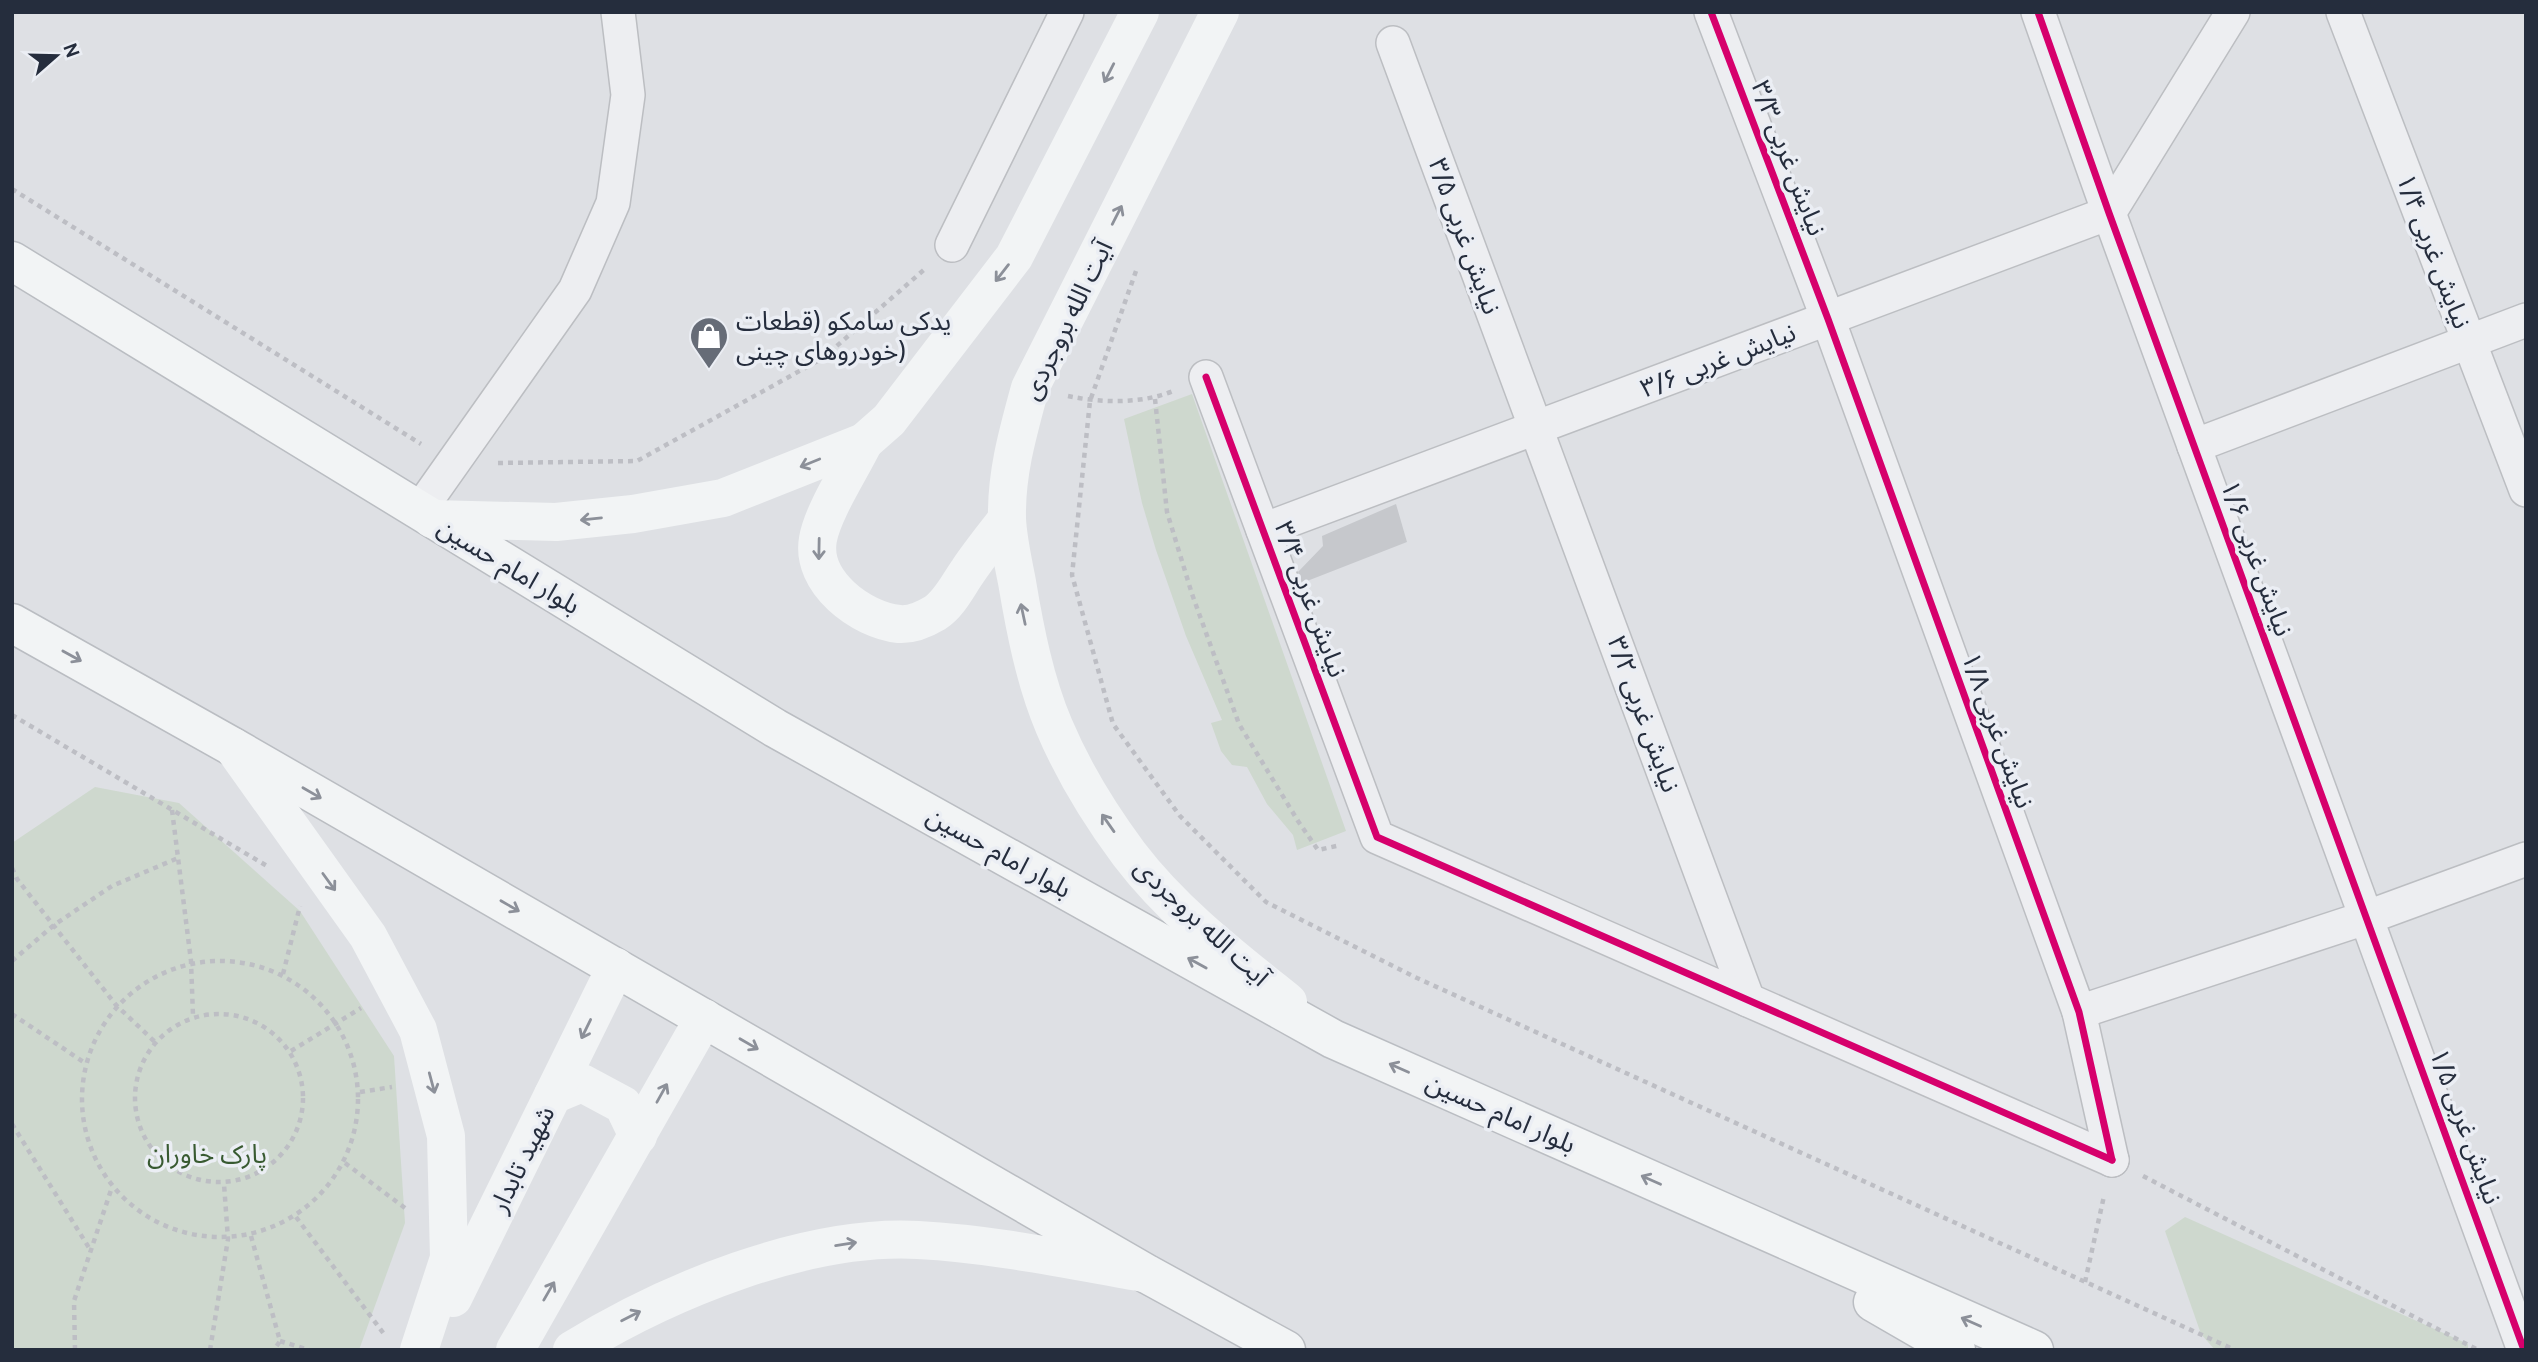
<svg xmlns="http://www.w3.org/2000/svg" width="2538" height="1362" viewBox="0 0 2538 1362" font-family="Cabin,'Noto Sans Arabic',sans-serif">
  <style>
    .park { fill: #ced8ce }
    .building { fill: #c6c8cc }
    .lines { fill: none; stroke-linecap: round; stroke-linejoin: round }
    .minor-casing { stroke: #bcbec2; stroke-width: 36 }
    .primary-casing { stroke: #babdc2; stroke-width: 41 }
    .path { stroke: #bdbec4; stroke-width: 4.5; stroke-dasharray: 5 5; stroke-linecap: butt }
    .minor { stroke: #edeef1; stroke-width: 33 }
    .secondary { stroke: #f2f4f5; stroke-width: 38 }
    .primary { stroke: #f2f4f5; stroke-width: 38 }
    .cycleway-casing { stroke: #ebeef4; stroke-width: 11 }
    .cycleway { stroke: #d6006c; stroke-width: 7 }
    .oneway { stroke: #8c9099 }
    .labels { text-anchor: middle; dominant-baseline: central; stroke-width: 7; stroke-linejoin: round; paint-order: stroke }
    .street-label { font-size: 26px; fill: #252d3d; stroke: #ebeef4 }
    .poi-label { font-size: 26px; fill: #252d3d; stroke: #ebeef4; text-anchor: start }
    .park-label { font-size: 26px; fill: #385a31; stroke: #ebeef4 }
  </style>
  <rect width="100%" height="100%" fill="#dee0e4"/>
  <g class="park">
    <polygon points="1192,394 1346,831 1297,850 1293,835 1267,804 1247,767 1232,765 1221,751 1211,723 1222,720 1186,636 1156,550 1142,503 1124,419"/>
    <polygon points="95,787 179,803 300,911 394,1056 405,1223 359,1350 12,1350 12,843"/>
    <polygon points="2185,1217 2468,1344 2468,1350 2215,1350 2201,1334 2165,1231"/>
  </g>
  <polygon class="building" points="1396,504 1407,542 1302,583 1298,572 1323,546 1322,536"/>
  <g class="lines">
    <defs>
      <g id="minor">
        <polyline points="1711,12 1828,319 2079,1012 2112,1160"/>
        <polyline points="2038,12 2109,213 2524,1350"/>
        <polyline points="2343,12 2526,490"/>
        <path d="M1393,43c118,319 239,637 355,957"/>
        <polyline points="952,245 1067,12"/>
        <polyline points="1206,377 1377,837 2112,1160"/>
        <polyline points="2194,446 2526,320"/>
        <polyline points="419,511 575,290 613,203 628,95 618,12"/>
        <polyline points="1263,530 2109,213 2233,12"/>
        <polyline points="2079,1012 2368,917 2526,859"/>
      </g>
      <g id="primary">
        <polyline points="12,261 775,728 1333,1039 2034,1350"/>
        <polyline points="12,623 233,747 1147,1274 1286,1350"/>
        <polyline points="1873,1302 1956,1350"/>
      </g>
    </defs>
    <use href="#minor" class="minor-casing"/>
    <use href="#primary" class="primary-casing"/>
    <g class="path">
      <polyline points="12,189 421,444"/>
      <polyline points="1136,271 1090,401 1072,575 1113,724 1180,816 1266,902 1417,978 2235,1350"/>
      <path d="M1068,396c33,7 74,8 105,-5"/>
      <polyline points="1155,399 1167,512 1192,594 1239,724 1298,821 1318,850 1341,845"/>
      <polyline points="498,463 637,461 823,358 926,268"/>
      <polyline points="12,715 267,866"/>
      <polyline points="172,810 191,961 193,1016"/>
      <polyline points="12,868 17,879 116,1005 155,1042"/>
      <polyline points="12,961 54,925 112,886 178,858"/>
      <circle cx="220" cy="1099" r="138"/>
      <polyline points="283,974 300,906"/>
      <circle cx="219" cy="1098" r="84"/>
      <polyline points="12,1014 85,1063"/>
      <polyline points="291,1051 361,1008"/>
      <polyline points="360,1092 392,1087"/>
      <polyline points="12,1124 91,1251"/>
      <polyline points="345,1163 409,1211"/>
      <polyline points="2143,1176 2478,1350"/>
      <polyline points="296,1217 384,1334"/>
      <polyline points="251,1236 280,1341 274,1350"/>
      <polyline points="2085,1282 2104,1196"/>
      <polyline points="280,1341 309,1350"/>
      <polyline points="75,1350 74,1301 112,1187"/>
      <polyline points="210,1350 228,1239 224,1184"/>
    </g>
    <use href="#minor" class="minor"/>
    <g class="secondary">
      <path d="M1220,12l-190,376c-12,44 -24,85 -23,131 1,21 6,42 10,63 8,48 18,99 37,144 19,45 46,89 75,128 44,58 103,103 159,148"/>
      <path d="M864,442c-13,27 -41,69 -46,97 -8,43 43,81 81,85 12,1 26,-5 36,-11 15,-10 23,-28 33,-42 12,-18 26,-35 39,-52"/>
      <polyline points="432,519 556,522 633,514 723,498 864,442 889,420 1014,257 1140,12"/>
      <polyline points="233,747 368,936 418,1030 446,1136 449,1258 419,1350"/>
      <polyline points="553,1095 582,1083 623,1105 638,1136"/>
      <polyline points="453,1298 616,967"/>
      <polyline points="515,1350 704,1018"/>
      <path d="M572,1350c94,-58 233,-116 346,-110 76,4 151,20 226,33"/>
    </g>
    <use href="#primary" class="primary"/>
    <defs>
      <g id="cycleway">
        <polyline points="1711,12 1828,319 2079,1012 2112,1160"/>
        <polyline points="2038,12 2109,213 2524,1350"/>
        <polyline points="1206,377 1377,837 2112,1160"/>
      </g>
    </defs>
    <use href="#cycleway" class="cycleway-casing"/>
    <use href="#cycleway" class="cycleway"/>
  </g>
  <defs><path id="oneway-shaft" d="M-6 0H5M1.5-3L5.5 0L1.5 3" fill="none" stroke-width="1.6" stroke-linecap="round" stroke-linejoin="round" transform="scale(1.75)"/></defs>
  <g class="oneway">
    <use href="#oneway-shaft" transform="translate(1109 73) rotate(117)"/>
    <use href="#oneway-shaft" transform="translate(1117 215) rotate(-63)"/>
    <use href="#oneway-shaft" transform="translate(1002 273) rotate(128)"/>
    <use href="#oneway-shaft" transform="translate(810 463) rotate(158)"/>
    <use href="#oneway-shaft" transform="translate(591 519) rotate(174)"/>
    <use href="#oneway-shaft" transform="translate(819 549) rotate(91)"/>
    <use href="#oneway-shaft" transform="translate(1023 614) rotate(-102)"/>
    <use href="#oneway-shaft" transform="translate(72 656) rotate(29)"/>
    <use href="#oneway-shaft" transform="translate(312 793) rotate(30)"/>
    <use href="#oneway-shaft" transform="translate(1108 823) rotate(-125)"/>
    <use href="#oneway-shaft" transform="translate(329 882) rotate(54)"/>
    <use href="#oneway-shaft" transform="translate(510 906) rotate(30)"/>
    <use href="#oneway-shaft" transform="translate(1197 963) rotate(-151)"/>
    <use href="#oneway-shaft" transform="translate(586 1029) rotate(116)"/>
    <use href="#oneway-shaft" transform="translate(749 1044) rotate(30)"/>
    <use href="#oneway-shaft" transform="translate(1399 1068) rotate(-156)"/>
    <use href="#oneway-shaft" transform="translate(432 1083) rotate(75)"/>
    <use href="#oneway-shaft" transform="translate(662 1093) rotate(-61)"/>
    <use href="#oneway-shaft" transform="translate(1651 1180) rotate(-156)"/>
    <use href="#oneway-shaft" transform="translate(846 1244) rotate(-9)"/>
    <use href="#oneway-shaft" transform="translate(549 1291) rotate(-60)"/>
    <use href="#oneway-shaft" transform="translate(631 1316) rotate(-27)"/>
    <use href="#oneway-shaft" transform="translate(1971 1322) rotate(-156)"/>
  </g>
  <defs>
    <symbol id="shop-pin" viewBox="-11 -11 22 30"><path d="M0 17L-7.5 6A9.5 9.5 0 1 1 7.5 6Z" fill="#666c77" stroke="#ebeef4"/><path d="M-5-2.5h2.3a2.7 3.5 0 0 1 5.4 0H5L5.5 6h-11ZM-1.5-2.5h3a1.5 2.3 0 0 0-3 0Z" fill="#fff"/></symbol>
  </defs>
  <g fill-rule="evenodd">
    <use href="#shop-pin" x="687" y="314" width="44" height="60"/>
  </g>
  <g class="labels">
    <g class="street-label">
      <text transform="translate(1789 158) rotate(69)">نیایش غربی ۳/۳</text>
      <text transform="translate(1465 236) rotate(70)">نیایش غربی ۳/۵</text>
      <text transform="translate(2434 251) rotate(69)">نیایش غربی ۱/۴</text>
      <text transform="translate(1067 320) rotate(-64)">آیت الله بروجردی</text>
      <text transform="translate(1718 360) rotate(-21)">نیایش غربی ۳/۶</text>
      <text transform="translate(2257 558) rotate(70)">نیایش غربی ۱/۶</text>
      <text transform="translate(509 566) rotate(31)">بلوار امام حسین</text>
      <text transform="translate(1311 599) rotate(70)">نیایش غربی ۳/۴</text>
      <text transform="translate(1644 714) rotate(70)">نیایش غربی ۳/۲</text>
      <text transform="translate(1998 730) rotate(70)">نیایش غربی ۱/۸</text>
      <text transform="translate(999 852) rotate(29)">بلوار امام حسین</text>
      <text transform="translate(1202 922) rotate(43)">آیت الله بروجردی</text>
      <text transform="translate(1501 1113) rotate(24)">بلوار امام حسین</text>
      <text transform="translate(2466 1126) rotate(70)">نیایش غربی ۱/۵</text>
      <text transform="translate(522 1159) rotate(-64)">شهید تابدار</text>
    </g>
    <g class="poi-label">
      <text x="736" y="321">یدکی سامکو (قطعات<tspan x="736" dy="30">خودروهای چینی)</tspan></text>
    </g>
    <g class="park-label">
      <text x="207" y="1154">پارک خاوران</text>
    </g>
  </g>
  <rect width="2538" height="1362" fill="none" stroke="#252d3d" stroke-width="28"/>
  <g transform="translate(56 56) rotate(70)" stroke="#ebeef4" stroke-width="5" paint-order="stroke">
  <path d="M0-5L12 26L0 18L-12 26Z" fill="#252d3d"/>
  <text y="-10" font-size="19" font-weight="bold" text-anchor="middle" fill="#252d3d">N</text>
  </g>
</svg>
